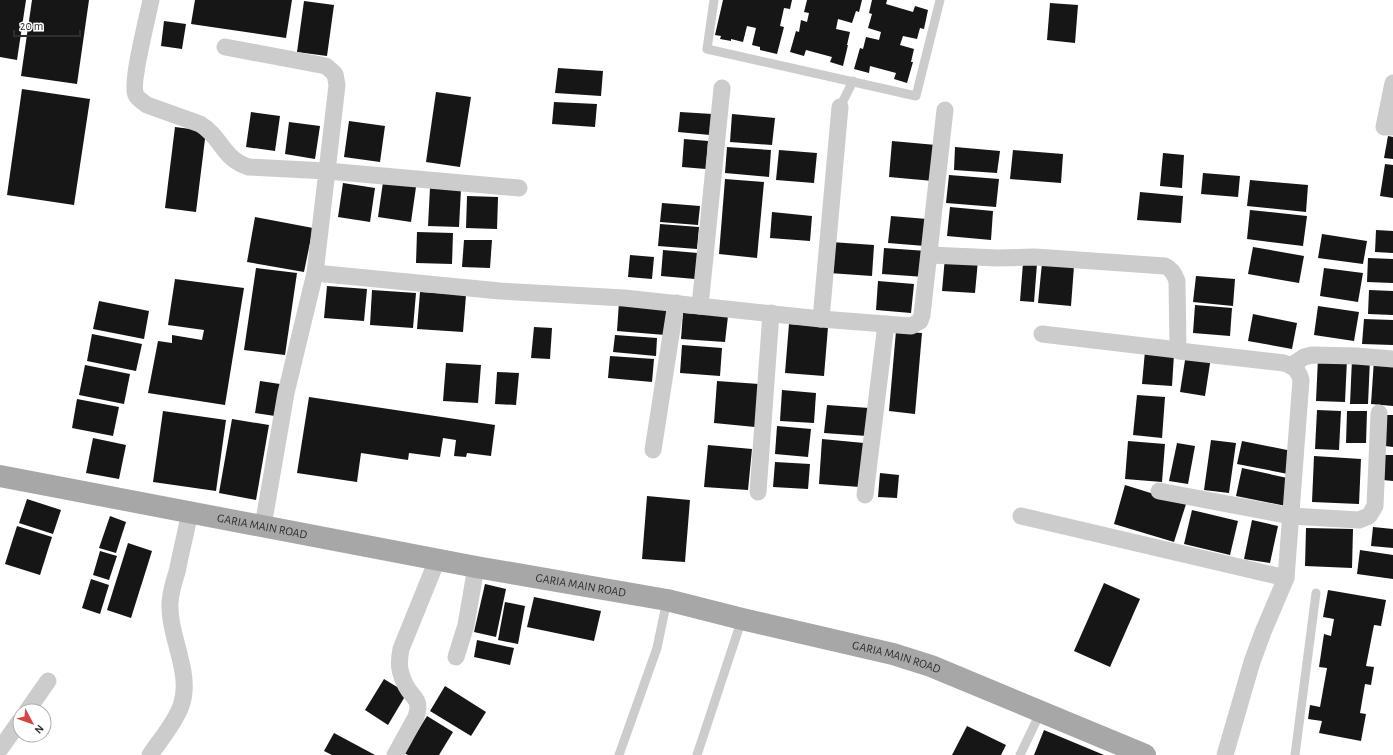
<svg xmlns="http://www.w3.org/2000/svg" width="1393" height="755" viewBox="0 0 1393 755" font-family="'Alegreya Sans',sans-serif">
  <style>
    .building { fill: #161616 }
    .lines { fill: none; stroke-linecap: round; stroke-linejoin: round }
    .service { stroke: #ccc; stroke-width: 9 }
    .minor { stroke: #ccc; stroke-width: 17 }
    .primary { stroke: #a7a7a7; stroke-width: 22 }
    .labels { text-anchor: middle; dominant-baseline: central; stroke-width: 4; stroke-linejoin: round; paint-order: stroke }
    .street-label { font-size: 12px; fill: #2f2f2f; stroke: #fff }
  </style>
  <rect width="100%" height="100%" fill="#fff"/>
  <g class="building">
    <polygon points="0,0 26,0 17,60 0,57"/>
    <polygon points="32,0 89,0 77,84 21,76"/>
    <polygon points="195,0 292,0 286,38 191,24"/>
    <polygon points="723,0 792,0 790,9 784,8 780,26 784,27 777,54 760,50 760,47 752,45 756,28 747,26 743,42 731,39 731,41 720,39 721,36 715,35"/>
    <polygon points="807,0 862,0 859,12 856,11 852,23 838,19 836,29 850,32 847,45 848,45 843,66 830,62 832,57 806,50 804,56 790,52 796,31 799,32 801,20 807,22 809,13 804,12"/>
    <polygon points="872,0 887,0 886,4 913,12 915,6 928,10 924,29 920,28 917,39 903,36 900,45 914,49 911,62 913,62 907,83 894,79 896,73 870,66 869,73 854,69 860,48 863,49 866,37 879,40 881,32 868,28 872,14 869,13"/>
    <polygon points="304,1 334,5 327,56 297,52"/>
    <polygon points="1050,3 1078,5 1075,43 1047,40"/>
    <polygon points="164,21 186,24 182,49 161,46"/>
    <polygon points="558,68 603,71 601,96 555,93"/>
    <polygon points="22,89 90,99 74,205 7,195"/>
    <polygon points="436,92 471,97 460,167 426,162"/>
    <polygon points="554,102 597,104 595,127 552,124"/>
    <polygon points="251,112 280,116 275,151 246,147"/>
    <polygon points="680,112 712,114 710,135 678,132"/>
    <polygon points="732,114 775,118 772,145 730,142"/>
    <polygon points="349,121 385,126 380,162 344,157"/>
    <polygon points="289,122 320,126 315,159 285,154"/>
    <polygon points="175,127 206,131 196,212 165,208"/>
    <polygon points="1388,136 1393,137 1393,159 1384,158"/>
    <polygon points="684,139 708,141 706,169 682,167"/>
    <polygon points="892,141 936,145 933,181 889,177"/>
    <polygon points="727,147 771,150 769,177 725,173"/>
    <polygon points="955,147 1000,151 997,173 954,170"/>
    <polygon points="779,150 817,153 814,183 776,180"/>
    <polygon points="1013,150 1063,154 1061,183 1010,179"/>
    <polygon points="1163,153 1184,155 1182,188 1160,186"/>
    <polygon points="1385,164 1393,165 1393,198 1380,196"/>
    <polygon points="1203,173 1240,176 1238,197 1201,194"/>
    <polygon points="949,175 999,179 996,207 946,203"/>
    <polygon points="725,179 764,182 757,258 719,254"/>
    <polygon points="1250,180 1308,185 1306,212 1247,206"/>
    <polygon points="383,182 416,187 411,222 378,217"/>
    <polygon points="343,183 375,188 370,222 338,217"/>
    <polygon points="430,188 461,189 459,227 428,226"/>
    <polygon points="1140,192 1183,196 1181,223 1137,220"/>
    <polygon points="467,196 498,197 497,229 466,228"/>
    <polygon points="662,203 700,206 698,225 660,222"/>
    <polygon points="950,207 993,211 991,240 947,236"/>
    <polygon points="1250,210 1307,216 1303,246 1247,239"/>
    <polygon points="772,212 812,216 810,241 770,238"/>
    <polygon points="891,216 927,219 925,246 888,243"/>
    <polygon points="255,217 313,228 304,272 247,262"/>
    <polygon points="660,224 699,227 697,249 658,246"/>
    <polygon points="1376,230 1393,231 1393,253 1375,252"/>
    <polygon points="417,232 453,233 452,264 416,263"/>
    <polygon points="1322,234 1367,241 1363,264 1318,258"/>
    <polygon points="464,240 492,240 490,268 462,267"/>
    <polygon points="831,242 874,245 872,276 829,273"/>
    <polygon points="1253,247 1304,256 1299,283 1248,274"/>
    <polygon points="884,248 927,251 925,277 882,274"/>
    <polygon points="663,250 698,253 695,279 661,276"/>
    <polygon points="630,255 654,257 652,279 628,277"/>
    <polygon points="945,257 978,260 975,293 942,291"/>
    <polygon points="1368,258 1393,259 1393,283 1367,282"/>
    <polygon points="1023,263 1037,264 1034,302 1020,301"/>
    <polygon points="1042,263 1074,266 1071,306 1038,303"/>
    <polygon points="256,268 297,273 285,355 244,350"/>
    <polygon points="1324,268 1363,273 1358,302 1320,296"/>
    <polygon points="1196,276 1235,279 1233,306 1193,302"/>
    <polygon points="175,279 244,288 225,405 148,393 158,341 172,343 172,335 202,340 204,330 168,325"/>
    <polygon points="878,281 914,284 911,313 876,310"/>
    <polygon points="327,286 367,289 364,321 324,318"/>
    <polygon points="372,290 416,293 413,328 370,325"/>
    <polygon points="1369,290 1393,291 1393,315 1368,314"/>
    <polygon points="420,292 466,295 463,332 417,329"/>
    <polygon points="99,301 149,311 144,339 93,329"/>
    <polygon points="619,302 667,306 665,335 617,331"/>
    <polygon points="1195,305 1232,308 1230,336 1193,333"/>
    <polygon points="1318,306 1359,312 1354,341 1314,335"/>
    <polygon points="683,313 728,316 725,342 681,339"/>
    <polygon points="1253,314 1297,323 1292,349 1248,341"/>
    <polygon points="1364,319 1393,320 1393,345 1362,344"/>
    <polygon points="789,324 828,327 824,376 785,373"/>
    <polygon points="534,327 552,328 550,359 531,358"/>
    <polygon points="896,331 922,333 915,414 889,411"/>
    <polygon points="92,334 142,344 136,371 87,361"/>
    <polygon points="615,335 657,338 656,356 613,352"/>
    <polygon points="682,345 722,348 720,376 680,373"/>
    <polygon points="1145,351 1174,354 1172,386 1142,384"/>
    <polygon points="1186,354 1211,357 1205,396 1180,392"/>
    <polygon points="610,356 654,359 652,382 608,378"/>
    <polygon points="1318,358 1347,359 1345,402 1316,401"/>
    <polygon points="1352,359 1370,359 1368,404 1350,404"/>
    <polygon points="1374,360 1393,361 1393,406 1371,404"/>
    <polygon points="446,363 481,365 478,403 443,401"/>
    <polygon points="85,365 130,374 124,404 79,395"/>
    <polygon points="497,372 519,373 516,405 495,404"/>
    <polygon points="260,381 280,384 275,416 255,413"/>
    <polygon points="717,381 759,384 755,427 714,423"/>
    <polygon points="782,390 816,393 814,423 780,421"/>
    <polygon points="1137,395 1165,397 1162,438 1133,435"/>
    <polygon points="309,397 495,425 491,456 467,453 466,457 454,456 456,440 443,438 440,457 409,453 408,460 361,453 357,482 297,473"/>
    <polygon points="77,399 119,407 113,436 72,428"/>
    <polygon points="827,405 869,408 867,436 824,433"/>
    <polygon points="1317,410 1341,411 1339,450 1315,449"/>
    <polygon points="163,411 226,420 216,491 153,482"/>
    <polygon points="1347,411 1367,411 1366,443 1346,443"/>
    <polygon points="1387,415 1393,415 1393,447 1385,446"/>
    <polygon points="232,419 269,425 256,500 219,493"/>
    <polygon points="777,426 811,429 808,457 775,454"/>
    <polygon points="93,438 126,445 119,479 86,473"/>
    <polygon points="822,439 864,443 860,487 819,484"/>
    <polygon points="1211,440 1236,443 1229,493 1204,490"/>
    <polygon points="1128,441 1165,444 1162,482 1125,479"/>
    <polygon points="1242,441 1292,451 1288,474 1237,464"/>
    <polygon points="1177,443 1195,446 1188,484 1169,481"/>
    <polygon points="708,445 752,449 748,490 704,487"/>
    <polygon points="1385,455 1393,455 1393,481 1383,480"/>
    <polygon points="1314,456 1361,459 1359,504 1312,502"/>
    <polygon points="775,462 810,464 808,489 773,487"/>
    <polygon points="1242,468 1292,479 1286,506 1236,496"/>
    <polygon points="880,473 899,475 897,498 878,497"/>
    <polygon points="1125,485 1186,504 1174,542 1114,524"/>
    <polygon points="647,496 690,500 685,562 642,559"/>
    <polygon points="27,499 61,510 53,534 19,523"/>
    <polygon points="1192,510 1238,521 1230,555 1184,544"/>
    <polygon points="110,516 126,522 116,553 99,548"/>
    <polygon points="1252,520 1278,526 1270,563 1244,559"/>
    <polygon points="17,526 52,537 40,575 5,564"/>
    <polygon points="1373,527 1393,529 1393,548 1371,546"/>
    <polygon points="1306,528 1353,529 1352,568 1305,566"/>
    <polygon points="128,543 152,551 131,618 107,610"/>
    <polygon points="1360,550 1393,555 1393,579 1357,574"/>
    <polygon points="100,551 117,556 109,580 93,575"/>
    <polygon points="91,579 109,585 100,614 82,608"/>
    <polygon points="1104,583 1140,599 1110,667 1074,651"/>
    <polygon points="485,584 506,589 496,637 474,632"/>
    <polygon points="1328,590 1386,600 1381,626 1374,625 1366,666 1374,667 1371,685 1365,684 1360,713 1366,714 1361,741 1319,733 1322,721 1308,719 1310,705 1320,707 1327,668 1319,667 1324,634 1331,636 1334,619 1323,617"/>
    <polygon points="534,597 601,611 594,641 527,627"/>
    <polygon points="505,602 525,606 518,644 498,640"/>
    <polygon points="477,640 514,648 510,665 474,657"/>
    <polygon points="384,679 407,693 388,725 365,710"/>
    <polygon points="445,686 486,712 471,736 430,711"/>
    <polygon points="427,716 453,732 439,755 408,755 404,753"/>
    <polygon points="967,726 1006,745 1001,755 952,755"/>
    <polygon points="1044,730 1104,755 1034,755"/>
    <polygon points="334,733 375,755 332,755 324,751"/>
  </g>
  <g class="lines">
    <g class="service">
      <polyline points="714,0 707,49 916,96 940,0"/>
      <polyline points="840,107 853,81"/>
      <polyline points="619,755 657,648 667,600"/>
      <polyline points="697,755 742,619"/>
      <polyline points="1020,755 1041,711"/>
      <polyline points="1295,755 1316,593"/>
    </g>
    <g class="minor">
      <path d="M151,0c-3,16 -21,84 -15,95 2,4 7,7 11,10l53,19c22,13 22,35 49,43l78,4 -12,102 -29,120 -23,133"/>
      <polyline points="225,47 326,66 335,74 337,85 327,171 519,188"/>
      <polyline points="1393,83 1384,127 1393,127"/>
      <path d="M930,255l67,3 38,-1 130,9c7,3 10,9 12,15l1,68 1,2 105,12c9,3 15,7 17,17l-15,198 -23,54 -11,30 -27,93"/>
      <polyline points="315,273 500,291 624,298 821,319 840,107"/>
      <polyline points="700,306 722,88"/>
      <polyline points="821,319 911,326 920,321 922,315 945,110"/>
      <polyline points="1042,334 1178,350"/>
      <polyline points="1292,365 1304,357 1312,355 1356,356 1393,359"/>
      <polyline points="653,450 676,303"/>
      <polyline points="1159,491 1291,516 1359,520 1369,516 1375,506 1379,413"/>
      <polyline points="758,492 771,313"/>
      <polyline points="865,495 886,324"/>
      <polyline points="1021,516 1286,578"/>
      <polyline points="456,657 466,625 476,567"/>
      <polyline points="27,711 48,681"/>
      <polyline points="0,749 20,721"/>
      <path d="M150,755c10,-15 25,-32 31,-49 12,-33 -13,-70 -11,-104 1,-10 4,-21 7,-30 4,-20 9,-40 13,-60"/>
      <path d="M395,755l21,-38c6,-18 -3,-18 -10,-31 -7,-14 -8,-22 -5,-37l36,-89"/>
    </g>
    <path class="primary" id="s1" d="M0,476l476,91 191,33 75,19 151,35 38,12 214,89"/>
  </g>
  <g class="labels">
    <g class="street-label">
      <text stroke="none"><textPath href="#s1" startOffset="267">GARIA MAIN ROAD</textPath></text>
      <text stroke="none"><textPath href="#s1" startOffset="591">GARIA MAIN ROAD</textPath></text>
      <text stroke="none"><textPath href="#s1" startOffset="915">GARIA MAIN ROAD</textPath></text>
    </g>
  </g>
  <g transform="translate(32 723) rotate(131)"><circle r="19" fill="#ffffff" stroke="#acacac"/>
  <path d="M0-3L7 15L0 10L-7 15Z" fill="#d34644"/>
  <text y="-6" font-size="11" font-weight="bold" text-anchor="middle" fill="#2f2f2f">N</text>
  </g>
  <path d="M14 30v6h66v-6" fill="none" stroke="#2f2f2f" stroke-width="2"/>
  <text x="20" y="30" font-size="12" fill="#2f2f2f" stroke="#ffffff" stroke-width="3" paint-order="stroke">20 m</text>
</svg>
